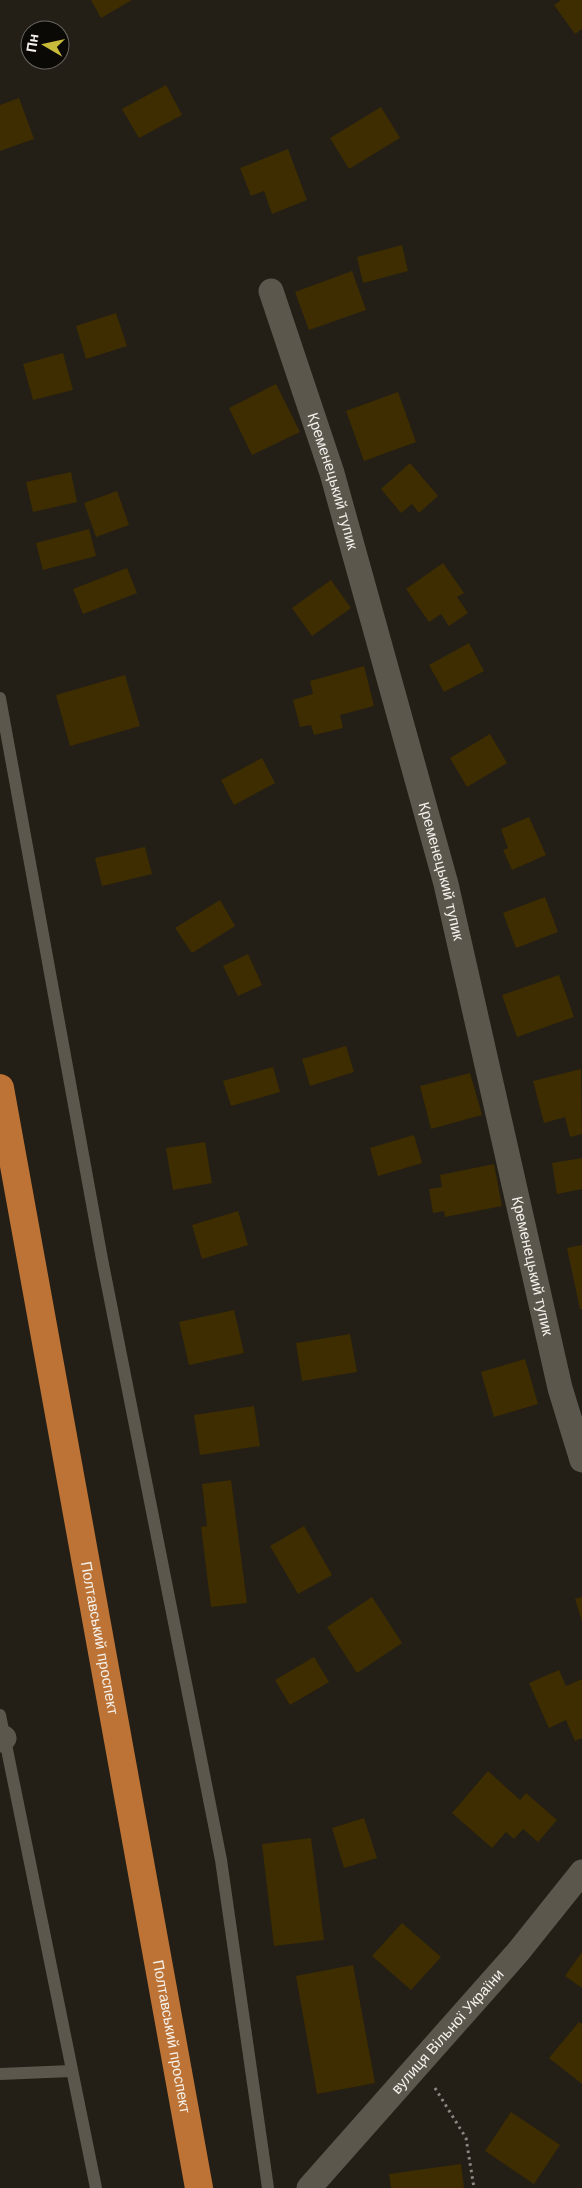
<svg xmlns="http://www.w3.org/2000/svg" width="582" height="2188" viewBox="0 0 582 2188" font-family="'DM Sans',sans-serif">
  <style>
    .building { fill: #3e2d00 }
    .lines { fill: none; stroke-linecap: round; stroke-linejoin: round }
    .path { stroke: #8a8780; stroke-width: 3; stroke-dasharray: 2.5 4; stroke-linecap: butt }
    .service { stroke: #5b574d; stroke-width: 12 }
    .minor { stroke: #5b574d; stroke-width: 25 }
    .trunk { stroke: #bc7335; stroke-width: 28 }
    .labels { text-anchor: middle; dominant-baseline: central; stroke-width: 4; stroke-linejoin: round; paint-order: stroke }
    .street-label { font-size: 15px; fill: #f5f2ed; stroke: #0b0906 }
  </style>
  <rect width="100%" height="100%" fill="#231f17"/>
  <g class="building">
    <polygon points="91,0 132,0 101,18"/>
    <polygon points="561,0 582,0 582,29 575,34 554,5"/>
    <polygon points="166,85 182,115 139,138 122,109"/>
    <polygon points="19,98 34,139 0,151 0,105"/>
    <polygon points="381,107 400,138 349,169 330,138"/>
    <polygon points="288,149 307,200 272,214 264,191 251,196 240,168"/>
    <polygon points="402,245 408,271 363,283 357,257"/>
    <polygon points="352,271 366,310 309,330 295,292"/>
    <polygon points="116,313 127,346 86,359 76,326"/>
    <polygon points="63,353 73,390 33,400 23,364"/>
    <polygon points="276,384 300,432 252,455 229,408"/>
    <polygon points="398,392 416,442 364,461 346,411"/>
    <polygon points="410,463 438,496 419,513 412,504 401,513 381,489"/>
    <polygon points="71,472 77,502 33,512 26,482"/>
    <polygon points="117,491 129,525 96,537 84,503"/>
    <polygon points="89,529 96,556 43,570 36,543"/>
    <polygon points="443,563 464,593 457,597 468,613 449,626 441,614 429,622 406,589"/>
    <polygon points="127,568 137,593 83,614 73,589"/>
    <polygon points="331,580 351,608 312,636 292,608"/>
    <polygon points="469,643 484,671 444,692 429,665"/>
    <polygon points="364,666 374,706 340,715 343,728 314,735 311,725 300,727 293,700 313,694 310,681"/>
    <polygon points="125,675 140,726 70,746 56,695"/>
    <polygon points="490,734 507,763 467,787 450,758"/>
    <polygon points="262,758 275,783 234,805 221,780"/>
    <polygon points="529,817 546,855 512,870 503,850 508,848 501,829"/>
    <polygon points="145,847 152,874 102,886 95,858"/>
    <polygon points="545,897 558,932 516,948 503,913"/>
    <polygon points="220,900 235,926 192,953 175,928"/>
    <polygon points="248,954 262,985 238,996 223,966"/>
    <polygon points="559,975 574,1017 517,1037 502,995"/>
    <polygon points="346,1046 354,1072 310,1086 302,1059"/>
    <polygon points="273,1067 280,1092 231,1106 223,1081"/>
    <polygon points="581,1069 582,1134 570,1137 565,1117 544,1123 533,1081"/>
    <polygon points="470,1073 482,1115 431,1129 420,1086"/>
    <polygon points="414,1135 422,1163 378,1176 370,1148"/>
    <polygon points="205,1142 212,1183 173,1190 166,1148"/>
    <polygon points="582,1158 582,1189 557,1194 552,1163"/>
    <polygon points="494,1164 502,1206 445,1217 444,1211 433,1213 429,1189 442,1187 440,1175"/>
    <polygon points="238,1211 248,1245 202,1259 192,1225"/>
    <polygon points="582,1245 582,1309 580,1309 567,1248"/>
    <polygon points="234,1310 244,1353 189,1365 179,1322"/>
    <polygon points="350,1334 357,1372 302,1381 296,1343"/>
    <polygon points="525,1359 538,1404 494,1417 481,1372"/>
    <polygon points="254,1406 260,1446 200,1455 194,1415"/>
    <polygon points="231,1480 247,1603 211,1607 201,1527 207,1526 202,1484"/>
    <polygon points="304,1526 332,1575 298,1594 270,1546"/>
    <polygon points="372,1597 402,1643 357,1673 327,1627"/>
    <polygon points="582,1597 582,1621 575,1599"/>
    <polygon points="314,1657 329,1682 290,1705 275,1680"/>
    <polygon points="559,1670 566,1686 582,1679 582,1738 575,1741 566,1720 549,1728 529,1683"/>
    <polygon points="488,1771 520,1800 526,1793 557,1820 538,1842 523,1829 514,1839 506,1832 492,1848 452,1813"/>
    <polygon points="364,1818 377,1858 344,1868 332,1828"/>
    <polygon points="311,1838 324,1940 274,1946 262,1844"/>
    <polygon points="402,1923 441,1957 411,1990 372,1956"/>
    <polygon points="582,1952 582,1988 565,1976"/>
    <polygon points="353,1965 375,2083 317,2094 296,1976"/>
    <polygon points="579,2022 582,2024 582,2084 549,2058"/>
    <polygon points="511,2112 560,2145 534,2184 485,2151"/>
    <polygon points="461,2164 464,2188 391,2188 389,2174"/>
  </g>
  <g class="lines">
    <polyline class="path" points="435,2088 466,2138 474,2188"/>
    <g class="service">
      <polyline points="0,698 102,1259 221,1860 268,2188"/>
      <polyline points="0,1715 96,2188"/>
      <polyline points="0,2074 71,2071"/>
    </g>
    <g class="minor">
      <path id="s1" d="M271,291l61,182 114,411 114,504 22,72"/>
      <polyline points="0,1740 4,1738"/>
      <path id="s2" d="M309,2188l209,-236 64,-80"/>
    </g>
    <path class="trunk" id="s3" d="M0,1088l199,1100"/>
  </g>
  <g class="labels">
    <g class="street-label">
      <text stroke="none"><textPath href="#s1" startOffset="200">Кременецький тупик</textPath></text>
      <text stroke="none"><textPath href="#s1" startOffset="605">Кременецький тупик</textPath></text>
      <text stroke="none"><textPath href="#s1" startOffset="1010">Кременецький тупик</textPath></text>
      <text stroke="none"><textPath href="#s3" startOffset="559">Полтавський проспект</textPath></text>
      <text stroke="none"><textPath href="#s2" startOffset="209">вулиця Вільної України</textPath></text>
      <text stroke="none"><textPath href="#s3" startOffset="964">Полтавський проспект</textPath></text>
    </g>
  </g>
  <g transform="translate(45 45) rotate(279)"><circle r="24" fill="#0b0906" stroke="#696662"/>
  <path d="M0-4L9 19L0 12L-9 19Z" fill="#c8bb3b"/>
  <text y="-8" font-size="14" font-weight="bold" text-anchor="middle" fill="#f5f2ed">Пн</text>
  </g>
</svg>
